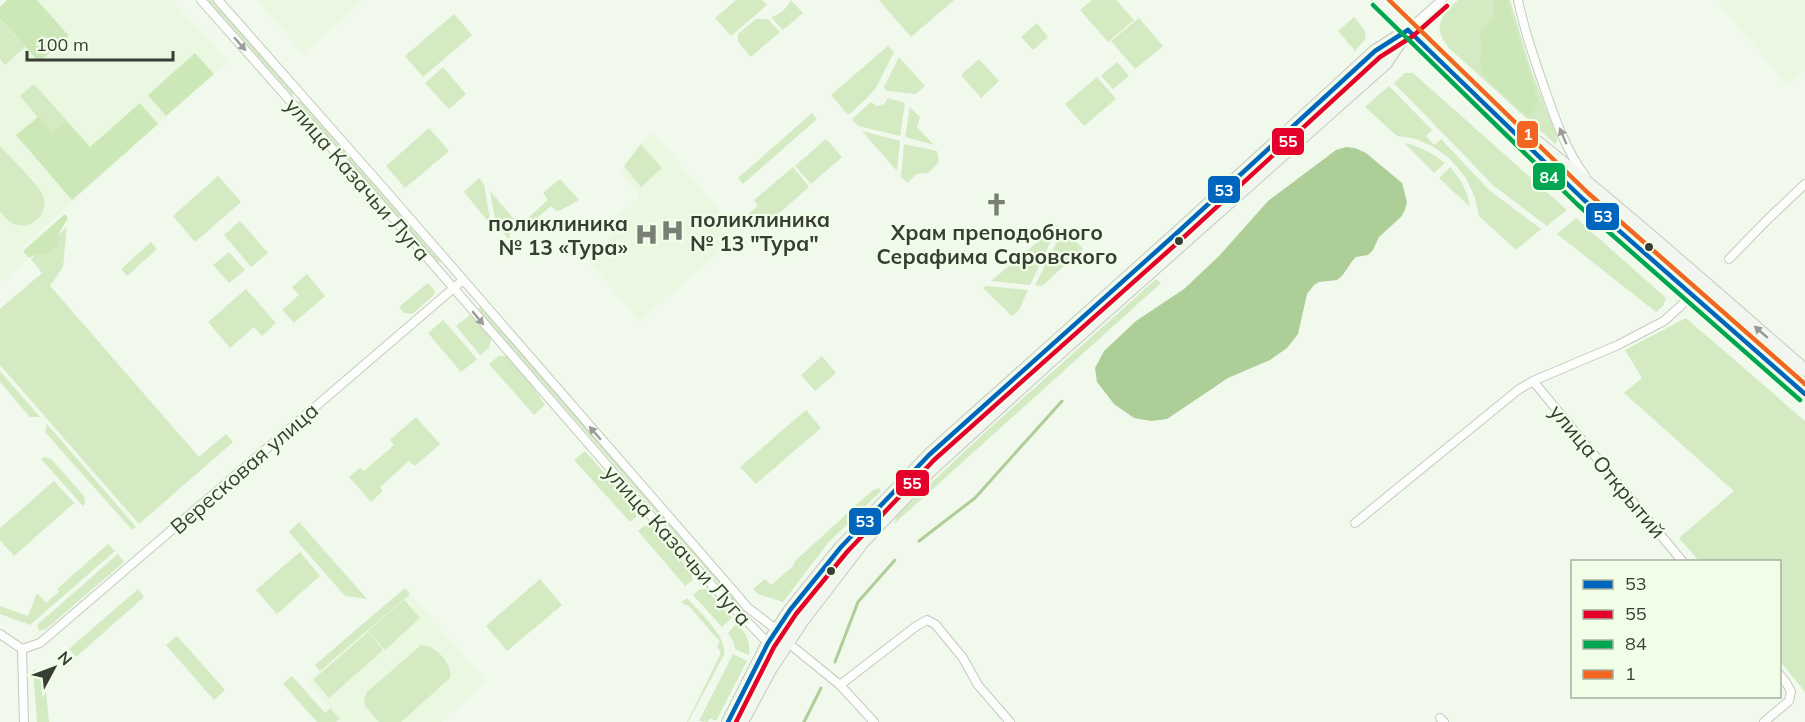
<svg xmlns="http://www.w3.org/2000/svg" width="1805" height="722" viewBox="0 0 1805 722" font-family="Mulish,sans-serif">
  <style>
    .built { fill: #eaf8e2 }
    .green { fill: #d3eac3 }
    .forest { fill: #cce7b8 }
    .water { fill: #aece97 }
    .lines { fill: none; stroke-linecap: round; stroke-linejoin: round }
    .stream { stroke: #aece97; stroke-width: 3 }
    .street-casing { stroke: #c3cabf; stroke-width: 10 }
    .secondary-casing { stroke: #c3cabf; stroke-width: 14 }
    .street { stroke: #fdfefc; stroke-width: 8 }
    .secondary { stroke: #f2f5f0; stroke-width: 12 }
    .bus-1-casing { stroke: #f0fee7; stroke-width: 9 }
    .bus-2-casing { stroke: #f0fee7; stroke-width: 9 }
    .bus-3-casing { stroke: #f0fee7; stroke-width: 9 }
    .bus-4-casing { stroke: #f0fee7; stroke-width: 9 }
    .bus-1 { stroke: #0065bd; stroke-width: 4.5 }
    .bus-2 { stroke: #e4002b; stroke-width: 4.5 }
    .bus-3 { stroke: #00a651; stroke-width: 4.5 }
    .bus-4 { stroke: #f26522; stroke-width: 4.5 }
    .oneway { fill: #9b9e98 }
    .oneway2 { fill: #969a92 }
    .bus-dot { fill: #393e35; stroke: #f0fee7; stroke-width: 2 }
    .labels { text-anchor: middle; dominant-baseline: central; stroke-width: 4.5; stroke-linejoin: round; paint-order: stroke }
    .street-label { font-size: 21px; fill: #393e35; stroke: #f0fee7 }
    .poi-label { font-size: 21px; font-weight: bold; fill: #393e35; stroke: #f0fee7; text-anchor: start }
    .line-badge { stroke: #f0fee7; stroke-width: 2 }
    .badge-label { font-size: 16px; text-anchor: middle; font-weight: bold; fill: #fff }
  </style>
  <rect width="100%" height="100%" fill="#f1f9ec"/>
  <g class="built">
    <polygon points="7,0 172,0 228,61 20,249 4,232 28,259 0,283 0,7"/>
    <polygon points="257,0 364,0 303,53"/>
    <polygon points="1716,0 1805,0 1805,70 1787,85"/>
    <polygon points="653,133 729,222 726,225 736,237 640,321 589,262 607,245 618,216 637,200 638,192 621,172 644,141"/>
    <polygon points="410,594 486,682 441,722 336,722 339,718 308,682"/>
  </g>
  <g class="green">
    <polygon points="208,0 212,0 294,93 292,95"/>
    <polygon points="736,0 762,0 767,5 731,36 715,18"/>
    <path d="M791,0l12,13 -20,17 -12,-13c10,-3 15,-8 20,-17z"/>
    <polygon points="879,0 954,0 911,37"/>
    <polygon points="1092,0 1116,0 1134,20 1108,42 1080,10"/>
    <path d="M1458,0h52l21,70 26,67v5l-2,2 -106,-96c-2,-4 -7,-9 -8,-13 -6,-14 8,-27 17,-35z"/>
    <polygon points="454,14 472,35 423,77 405,56"/>
    <polygon points="1354,17 1364,29 1366,38 1355,51 1338,31"/>
    <polygon points="1139,18 1163,46 1135,69 1111,41"/>
    <polygon points="756,19 768,19 780,32 751,57 738,42 738,34"/>
    <polygon points="0,20 25,47 5,65 0,59"/>
    <polygon points="1037,23 1048,37 1033,50 1021,37"/>
    <polygon points="888,46 894,52 876,88 866,99 848,115 831,95"/>
    <polygon points="899,57 925,86 916,94 887,91 884,87"/>
    <polygon points="979,59 999,81 981,98 961,75"/>
    <polygon points="1117,62 1129,76 1113,89 1101,76"/>
    <polygon points="443,67 466,94 449,109 425,83"/>
    <polygon points="1405,73 1413,73 1567,210 1547,226 1494,186 1394,83"/>
    <polygon points="1097,77 1116,99 1084,126 1065,104"/>
    <polygon points="34,84 67,121 52,134 20,96"/>
    <polygon points="1389,86 1432,130 1426,136 1434,145 1441,139 1489,190 1541,229 1516,250 1479,216 1475,198 1466,178 1451,160 1434,147 1416,139 1397,136 1365,107"/>
    <polygon points="888,98 905,103 900,136 858,126 852,119 871,102 877,106 884,104"/>
    <polygon points="301,100 440,261 438,263 298,102"/>
    <polygon points="910,107 920,117 917,127 934,145 905,137"/>
    <polygon points="812,113 817,119 743,184 738,178"/>
    <polygon points="429,128 449,151 405,188 386,166"/>
    <polygon points="862,131 900,141 897,171"/>
    <polygon points="826,139 842,157 811,184 795,166"/>
    <path d="M1404,143c16,3 28,10 41,20l-11,10z"/>
    <polygon points="641,144 662,168 641,187 624,166"/>
    <polygon points="904,144 937,151 939,162 928,173 916,174 908,183 901,177"/>
    <path d="M0,146c10,11 39,39 43,50 6,15 -8,33 -25,29 -8,-1 -13,-8 -18,-14z"/>
    <polygon points="793,167 809,187 771,220 764,213 770,220 760,229 748,214 758,206 754,200"/>
    <path d="M1450,167c10,12 18,24 20,40l-31,-29z"/>
    <polygon points="218,176 241,202 195,242 173,216"/>
    <polygon points="479,178 484,184 491,225 464,192"/>
    <polygon points="560,179 579,200 561,210 556,211 551,206 521,232 521,224 548,200 543,193"/>
    <polygon points="490,191 513,218 509,240 496,224"/>
    <polygon points="1604,203 1681,269 1683,272 1681,274 1678,273 1603,208 1602,205"/>
    <polygon points="1576,218 1666,298 1663,306 1656,312 1557,234"/>
    <polygon points="240,221 268,253 251,267 224,235"/>
    <polygon points="1059,224 1030,285 991,281"/>
    <polygon points="67,227 63,267 50,286 199,457 226,434 233,442 139,524 0,365 0,309 42,273 31,259"/>
    <polygon points="1064,228 1083,249 1042,286 1035,285"/>
    <polygon points="151,242 157,249 127,276 121,269"/>
    <polygon points="229,252 245,270 229,283 213,265"/>
    <polygon points="307,274 325,296 294,323 282,310 299,295 292,287"/>
    <polygon points="1156,279 1161,283 894,524 897,515 981,436"/>
    <polygon points="428,283 435,291 434,295 412,314 404,313 399,307"/>
    <polygon points="986,286 1028,290 1019,310 1012,316 983,288"/>
    <polygon points="246,289 276,323 262,336 254,327 230,348 208,322"/>
    <polygon points="1720,306 1722,306 1805,379 1805,386 1719,310"/>
    <polygon points="480,307 743,607 741,609 478,309"/>
    <polygon points="470,315 491,338 489,348 480,355 456,326"/>
    <polygon points="1686,318 1805,421 1805,692 1780,661 1780,562 1699,561 1679,538 1734,491 1624,393 1642,378 1625,350"/>
    <polygon points="443,320 477,359 461,372 428,333"/>
    <polygon points="499,356 507,356 529,381 545,405 534,415 489,364"/>
    <polygon points="822,356 836,373 815,391 801,375"/>
    <polygon points="0,371 40,417 30,417 0,382"/>
    <polygon points="806,410 821,428 756,484 740,467"/>
    <polygon points="416,417 440,444 415,466 409,461 380,487 383,491 371,502 349,477 360,468 364,471 394,445 390,440"/>
    <polygon points="47,424 136,527 132,530 45,432"/>
    <polygon points="585,451 636,509 636,517 630,522 574,460"/>
    <polygon points="45,457 51,459 84,496 85,503 83,506 41,459"/>
    <polygon points="54,481 74,503 14,556 0,540 0,528"/>
    <polygon points="879,488 881,491 828,543 783,602 758,594 753,589 765,579 771,585 793,566 795,561 873,490"/>
    <polygon points="299,522 367,599 345,596 289,532"/>
    <polygon points="645,525 653,527 691,572 693,580 685,586 638,531"/>
    <polygon points="108,544 115,551 30,625 0,614 0,606 28,616 37,593 46,603 59,592 57,589"/>
    <polygon points="300,552 320,576 277,614 256,590"/>
    <polygon points="118,554 124,562 46,629 39,631 37,625"/>
    <polygon points="540,579 562,605 507,651 486,626"/>
    <polygon points="405,588 410,594 320,671 315,665"/>
    <polygon points="138,589 144,597 76,657 69,649"/>
    <polygon points="700,589 706,589 732,618 722,627 693,595"/>
    <path d="M687,598c12,14 41,39 37,57l-36,67h-1l34,-69 -4,-6 3,-5 -32,-37h-4l-2,-3z"/>
    <polygon points="404,600 420,618 385,650 368,631"/>
    <path d="M737,623c9,10 14,19 12,32l-14,-6 -2,-8 -5,-8z"/>
    <polygon points="368,632 383,650 329,698 313,680"/>
    <polygon points="177,636 225,690 214,700 166,645"/>
    <path d="M421,645c14,-1 32,20 29,33l-49,44h-22l-14,-16 -1,-7 3,-7z"/>
    <polygon points="733,654 747,661 716,721 710,718 708,722 699,721"/>
    <polygon points="33,670 42,670 44,672 49,722 37,722"/>
    <polygon points="292,676 325,713 330,708 340,719 336,722 317,722 283,684"/>
  </g>
  <g class="forest">
    <polygon points="7,0 37,0 69,36 39,62 0,19 0,7"/>
    <polygon points="1493,0 1507,0 1538,102 1532,115 1525,115 1482,74 1480,59 1482,47 1480,33 1493,19"/>
    <polygon points="195,53 214,74 166,116 148,95"/>
    <polygon points="140,103 158,124 72,200 16,135 38,117 52,133 67,121 90,147"/>
    <polygon points="65,214 68,218 59,233 58,244 47,254 39,253 29,258 23,251"/>
  </g>
  <polygon class="water" points="1346,147 1355,148 1366,153 1402,183 1407,202 1405,210 1401,217 1379,237 1373,250 1368,255 1356,257 1353,260 1342,276 1337,280 1319,282 1314,285 1307,294 1298,334 1287,348 1270,360 1228,378 1167,419 1151,421 1134,418 1114,404 1097,382 1095,368 1104,351 1136,321 1184,289 1219,256 1268,201 1336,150"/>
  <g class="lines">
    <g class="stream">
      <polyline points="919,541 975,498 1062,401"/>
      <polyline points="835,662 858,602 895,560"/>
      <polyline points="804,722 821,688"/>
    </g>
    <defs>
      <g id="street">
        <polyline points="201,0 360,180 704,577 768,643 787,642"/>
        <polyline points="218,0 387,192 738,596 747,607 777,630 787,642 840,685 874,722"/>
        <path d="M1518,0c6,29 15,56 25,84 11,32 22,65 42,92"/>
        <polyline points="1408,30 1442,0"/>
        <polyline points="1729,259 1768,219 1805,184"/>
        <polyline points="1533,381 1683,562"/>
        <polyline points="1355,523 1518,390 1533,381 1618,345 1664,321 1706,283"/>
        <polyline points="0,634 22,649"/>
        <polyline points="22,649 40,643 463,280"/>
        <polyline points="22,649 24,722"/>
        <polyline points="840,685 915,627 927,620 935,624 963,658 978,685 1010,722"/>
        <polyline points="1440,718 1444,722"/>
        <polyline points="1764,722 1789,701 1791,692 1787,684 1780,675"/>
      </g>
      <g id="secondary">
        <polyline points="1378,0 1583,199 1805,394"/>
        <path d="M1526,133c96,76 187,157 279,237"/>
        <polyline points="728,722 768,643 790,610 841,547 929,455 1179,231 1375,51 1408,30"/>
        <polyline points="742,722 770,670 803,620 862,543 932,469 1047,364 1386,63 1404,36"/>
      </g>
    </defs>
    <use href="#street" class="street-casing"/>
    <use href="#secondary" class="secondary-casing"/>
    <use href="#street" class="street"/>
    <use href="#secondary" class="secondary"/>
    <defs>
      <g id="bus-1">
        <polyline points="1408,30 1583,199 1805,394"/>
        <polyline points="728,722 768,643 790,610 841,547 929,455 1179,231 1375,51 1408,30"/>
      </g>
      <polyline id="bus-2" points="736,722 774,647 796,614 847,552 934,460 1184,237 1380,57 1413,36 1447,6"/>
      <polyline id="bus-3" points="1373,5 1578,205 1800,400"/>
      <polyline id="bus-4" points="1389,0 1588,193 1805,384"/>
    </defs>
    <use href="#bus-1" class="bus-1-casing"/>
    <use href="#bus-2" class="bus-2-casing"/>
    <use href="#bus-3" class="bus-3-casing"/>
    <use href="#bus-4" class="bus-4-casing"/>
    <use href="#bus-1" class="bus-1"/>
    <use href="#bus-2" class="bus-2"/>
    <use href="#bus-3" class="bus-3"/>
    <use href="#bus-4" class="bus-4"/>
  </g>
  <defs><path id="oneway-solid" d="M-6-.8H1V-3.2L6.5 0L1 3.2V.8H-6Z" transform="scale(1.5)"/></defs>
  <g class="oneway">
    <use href="#oneway-solid" transform="translate(240 44) rotate(49)"/>
    <use href="#oneway-solid" transform="translate(1563 136) rotate(-113)"/>
    <use href="#oneway-solid" transform="translate(478 318) rotate(50)"/>
    <use href="#oneway-solid" transform="translate(595 433) rotate(-131)"/>
  </g>
  <use class="oneway2" href="#oneway-solid" transform="translate(1761 332) rotate(-139)"/>
  <defs>
    <symbol id="church-bare" viewBox="-9 -9 18 18"><path d="M-1.2-6h2.4v3.5h3.3v2.4h-3.3V6h-2.4V-.1h-3.3v-2.4h3.3Z" fill="#797f75" stroke="#f0fee7" stroke-width="2.5" paint-order="stroke"/></symbol>
    <symbol id="hospital-bare" viewBox="-9 -9 18 18"><path d="M-5-5h3v3.5h4V-5h3V5h-3V1.5h-4V5h-3Z" fill="#797f75" stroke="#f0fee7" stroke-width="2.5" paint-order="stroke"/></symbol>
  </defs>
  <g fill-rule="evenodd">
    <use href="#church-bare" x="980" y="188" width="33" height="33"/>
    <use href="#hospital-bare" x="656" y="214" width="33" height="33"/>
    <use href="#hospital-bare" x="630" y="218" width="33" height="33"/>
  </g>
  <g class="bus-dot">
    <circle cx="1179" cy="241" r="5"/>
    <circle cx="1649" cy="247" r="5"/>
    <circle cx="831" cy="571" r="5"/>
  </g>
  <g class="labels">
    <g class="street-label">
      <text transform="translate(358 179) rotate(49)">улица Казачьи Луга</text>
      <text transform="translate(244 468) rotate(-41)">Вересковая улица</text>
      <text transform="translate(1608 471) rotate(50)">улица Открытий</text>
      <text transform="translate(678 545) rotate(48)">улица Казачьи Луга</text>
    </g>
    <g class="poi-label">
      <text x="690" y="219">поликлиника<tspan x="690" dy="24">№ 13 "Тура"</tspan></text>
      <text x="628" y="223" text-anchor="end">поликлиника<tspan x="628" dy="24">№ 13 «Тура»</tspan></text>
      <text x="997" y="232" text-anchor="middle">Храм преподобного<tspan x="997" dy="24">Серафима Саровского</tspan></text>
    </g>
  </g>
  <g class="line-badge">
    <rect x="1516" y="120" width="23" height="29" rx="6" fill="#f26522"/>
    <rect x="1271" y="127" width="34" height="29" rx="6" fill="#e4002b"/>
    <rect x="1532" y="162" width="34" height="29" rx="6" fill="#00a651"/>
    <rect x="1207" y="175" width="34" height="29" rx="6" fill="#0065bd"/>
    <rect x="1585" y="202" width="35" height="29" rx="6" fill="#0065bd"/>
    <rect x="895" y="469" width="35" height="28" rx="6" fill="#e4002b"/>
    <rect x="848" y="507" width="34" height="29" rx="6" fill="#0065bd"/>
  </g>
  <g class="badge-label">
    <text x="1528" y="140">1</text>
    <text x="1288" y="147">55</text>
    <text x="1549" y="183">84</text>
    <text x="1224" y="196">53</text>
    <text x="1603" y="222">53</text>
    <text x="912" y="489">55</text>
    <text x="865" y="527">53</text>
  </g>
  <rect x="1571" y="560" width="210" height="138" fill="#f0fee7" stroke="#a7b1a0" stroke-width="1.5"/>
  <rect x="1583" y="580" width="30" height="9" fill="#0065bd" stroke="#a7b1a0" stroke-width="1.5"/>
  <text x="1625" y="590" font-size="18" fill="#393e35">53</text>
  <rect x="1583" y="610" width="30" height="9" fill="#e4002b" stroke="#a7b1a0" stroke-width="1.5"/>
  <text x="1625" y="620" font-size="18" fill="#393e35">55</text>
  <rect x="1583" y="640" width="30" height="9" fill="#00a651" stroke="#a7b1a0" stroke-width="1.5"/>
  <text x="1625" y="650" font-size="18" fill="#393e35">84</text>
  <rect x="1583" y="670" width="30" height="9" fill="#f26522" stroke="#a7b1a0" stroke-width="1.5"/>
  <text x="1625" y="680" font-size="18" fill="#393e35">1</text>
  <g transform="translate(54 668) rotate(49)" stroke="#f0fee7" stroke-width="4.5" paint-order="stroke">
  <path d="M0-4.5L10 22L0 15L-10 22Z" fill="#393e35"/>
  <text y="-9" font-size="16" font-weight="bold" text-anchor="middle" fill="#393e35">N</text>
  </g>
  <path d="M27 51v9h146v-9" fill="none" stroke="#393e35" stroke-width="3"/>
  <text x="36" y="51" font-size="18" fill="#393e35" stroke="#f0fee7" stroke-width="4.5" paint-order="stroke">100 m</text>
</svg>
